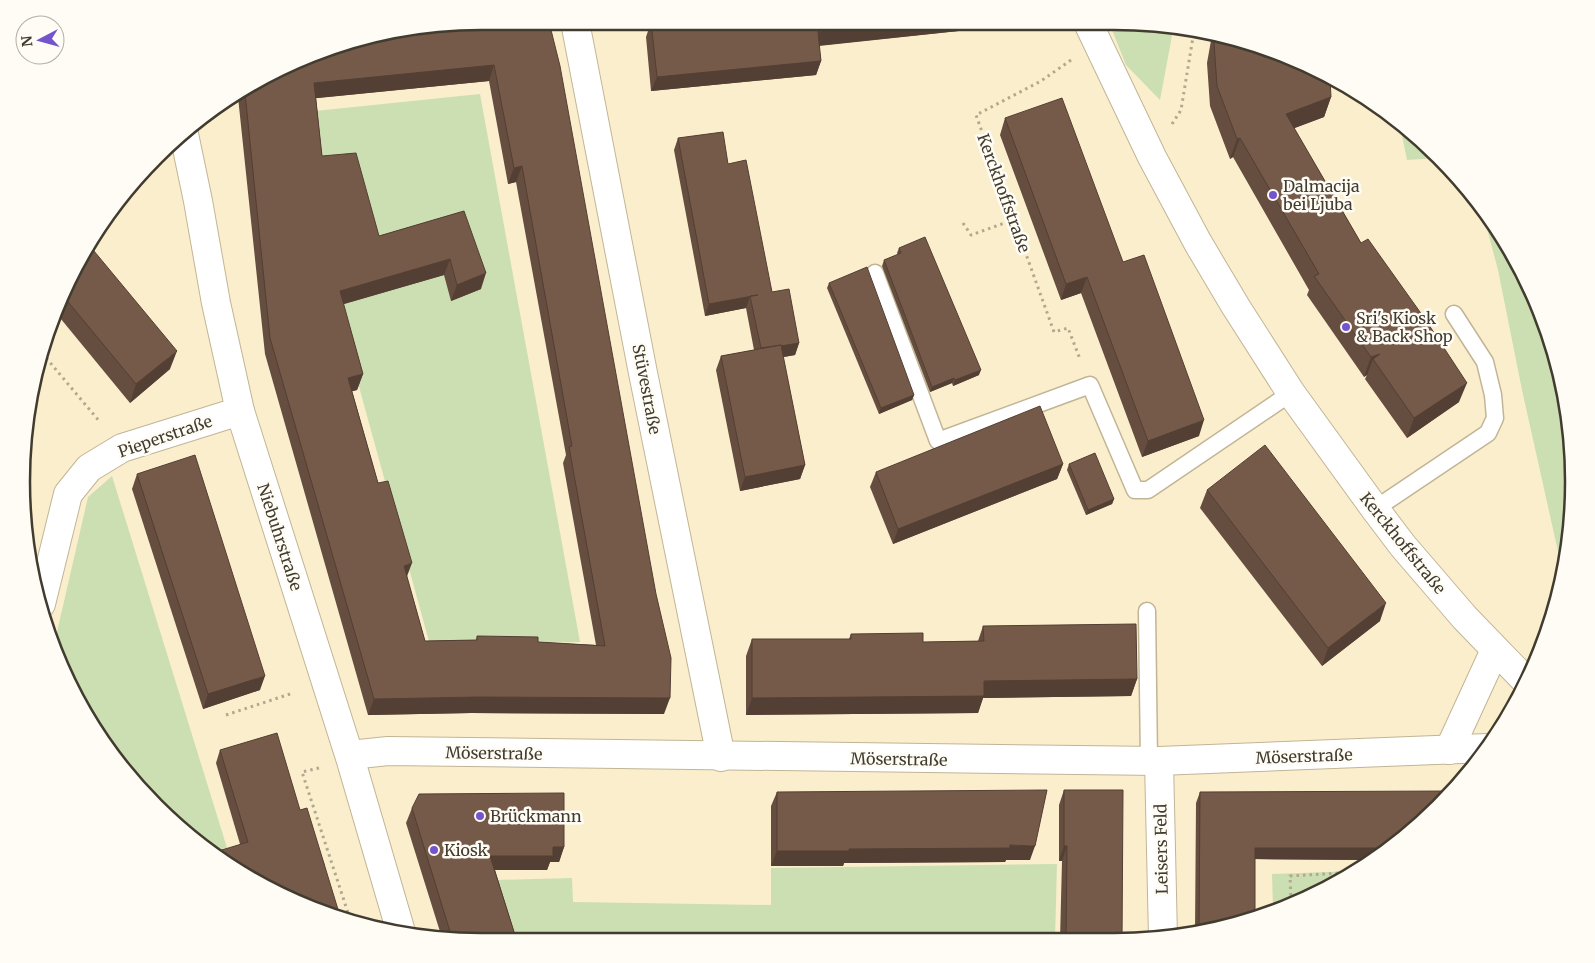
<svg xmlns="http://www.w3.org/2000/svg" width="1595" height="963" viewBox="0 0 1595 963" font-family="Merriweather,serif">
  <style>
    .green { fill: #ccdfb3 }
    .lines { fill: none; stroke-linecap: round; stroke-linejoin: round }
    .service-casing { stroke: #c1b595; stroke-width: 19 }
    .minor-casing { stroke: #c1b595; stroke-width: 30 }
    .path { stroke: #b1a88f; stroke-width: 3; stroke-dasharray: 2.5 4; stroke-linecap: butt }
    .service { stroke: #fff; stroke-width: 16 }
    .minor { stroke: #fff; stroke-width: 28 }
    .wall { fill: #654d3f; fill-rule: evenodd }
    .shaded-wall { fill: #533f33 }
    .building { fill: #765a49; stroke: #533f33; fill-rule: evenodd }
    .poi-dot { fill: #7354cd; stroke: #fefcf5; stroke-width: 2 }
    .labels { text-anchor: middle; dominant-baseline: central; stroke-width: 5; stroke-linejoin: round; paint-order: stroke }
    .poi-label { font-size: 16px; fill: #413c2f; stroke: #fefcf5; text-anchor: start }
    .street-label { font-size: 16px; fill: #413c2f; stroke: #fefcf5 }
    .rim { fill: none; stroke: #413c2f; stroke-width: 2.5 }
  </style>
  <rect width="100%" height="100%" fill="#fbeecd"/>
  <g class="green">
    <polygon points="1110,25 1174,25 1160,100 1126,65"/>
    <polygon points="480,94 580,642 430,645 336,303 315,111"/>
    <polygon points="1399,121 1438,158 1407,160"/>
    <polygon points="1482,210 1512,251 1549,333 1570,421 1573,511 1563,574 1522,390 1498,270"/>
    <polygon points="112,476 232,864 202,847 99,737 54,645 88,497"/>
    <polygon points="1057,864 1055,940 515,938 495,880 572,878 573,902 771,905 771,868"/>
    <polygon points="1357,871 1343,880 1273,909 1272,874"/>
  </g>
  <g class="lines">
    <defs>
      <g id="service">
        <polyline points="875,273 938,441 1090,385 1135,490 1148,490 1291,393"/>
        <polyline points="1375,509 1488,433 1495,418 1493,395 1485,362 1454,314"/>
        <polyline points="1147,611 1149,761"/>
      </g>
      <g id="minor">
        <polyline points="575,22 643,373 721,757"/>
        <polyline points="1089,25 1152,157 1198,243 1236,307 1291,393 1375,509 1403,546 1465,618 1527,682"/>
        <polyline points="184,134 198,201 216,303 240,411 351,761 401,932"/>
        <polyline points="41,604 68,494 89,468 122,448 240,411"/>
        <polyline points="1449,750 1495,650"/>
        <polyline points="350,755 388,751 1159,761 1487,748"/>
        <polyline points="1159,761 1163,938"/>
      </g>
    </defs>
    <use href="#service" class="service-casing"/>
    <use href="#minor" class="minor-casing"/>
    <g class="path">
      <polyline points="1071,60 1041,81 976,115 1054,332 1068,328 1080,359"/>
      <polyline points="1172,124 1181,110 1194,31"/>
      <polyline points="963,223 971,235 1013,220"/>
      <polyline points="42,353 100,422"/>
      <polyline points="226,715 293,693"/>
      <polyline points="319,768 302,772 350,919"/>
      <polyline points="1291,902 1290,876 1356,872"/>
    </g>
    <use href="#service" class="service"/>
    <use href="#minor" class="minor"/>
  </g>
  <g class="wall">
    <path d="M549,22l115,692 -193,-1 -103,2 -103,-361 -27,-257 96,-51zM489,81l19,103 8,-2 50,273 -3,8 33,182 -58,-3 -61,-6 -1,4 -51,1 -18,-64 -29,-94 -26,-92 5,-1 6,-16 -20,-70 101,-29 7,26 30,-12 -17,-78 -85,25 -57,-80 -6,-58z"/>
    <polygon points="651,22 652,22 970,24 968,30 819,46 821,61 816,75 651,91 646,37"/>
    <polygon points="1212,35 1289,56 1331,97 1324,117 1294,128 1361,243 1459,402 1407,438 1365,379 1367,375 1364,377 1307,295 1309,290 1233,157 1230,159 1210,106 1207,63"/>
    <polygon points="1005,118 1123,262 1199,436 1142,457 1081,293 1061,300 1000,135"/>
    <polygon points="678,138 728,164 772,292 799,343 795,355 783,357 805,465 800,479 740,491 716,370 721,356 754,350 746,308 705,316 674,150"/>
    <polygon points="89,245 170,369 130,403 56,313"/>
    <polygon points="899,248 979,375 953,386 952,383 930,392 882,266 884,260 898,255 897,253"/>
    <polygon points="829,283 914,395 912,400 879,414 827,288"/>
    <polygon points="1063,464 1057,479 893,544 870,487 876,472"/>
    <polygon points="1069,464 1114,499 1112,504 1086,515 1067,470"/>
    <polygon points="137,474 260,690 203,709 132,489"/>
    <polygon points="1207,490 1380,621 1322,666 1200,508"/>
    <polygon points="983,626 1137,679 1131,696 983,698 978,713 746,715 746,656 752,639 849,639 851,634 923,642 978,641"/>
    <polygon points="220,750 300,810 325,865 240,844 216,763"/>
    <polygon points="1064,790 1122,941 1060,940 1062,861 1059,861 1059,805"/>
    <polygon points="777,792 1030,860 1006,860 1005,862 844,863 843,866 771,866 771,806"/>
    <polygon points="1200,792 1372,860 1255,859 1233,926 1195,932 1196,803"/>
    <polygon points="412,808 564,847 559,862 550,862 547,870 495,870 516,938 442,938 406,823"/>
  </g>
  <g class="shaded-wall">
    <polygon points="896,24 970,24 968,30 814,46 819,32"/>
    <polygon points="821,61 816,75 651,91 657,77"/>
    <polygon points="494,65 489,81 308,99 314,83"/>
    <polygon points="1331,97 1324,117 1279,134 1286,114"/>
    <polygon points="1240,138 1233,157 1230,159 1237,139"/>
    <polygon points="522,166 516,182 508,184 514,168"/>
    <polygon points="450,259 444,275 334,307 340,291"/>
    <polygon points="486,273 481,289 451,301 457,285"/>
    <polygon points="1087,277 1081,293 1061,300 1066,284"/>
    <polygon points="758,295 750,296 746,308 705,316 709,304"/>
    <polygon points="799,343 795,355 757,362 761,350"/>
    <polygon points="177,351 170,369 130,403 136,384"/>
    <polygon points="1380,354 1373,359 1367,375 1364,377 1371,357"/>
    <polygon points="981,370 979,375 953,386 955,380"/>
    <polygon points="363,374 357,390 342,394 348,378"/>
    <polygon points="954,378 952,383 930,392 932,387"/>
    <polygon points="1467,383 1459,402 1407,438 1414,418"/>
    <polygon points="914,395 912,400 879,414 881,408"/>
    <polygon points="1204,420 1199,436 1142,457 1148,441"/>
    <polygon points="1063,464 1057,479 893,544 898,529"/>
    <polygon points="805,465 800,479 740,491 745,477"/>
    <polygon points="1114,499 1112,504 1086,515 1088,510"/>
    <polygon points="412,563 406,579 404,566"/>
    <polygon points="1386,603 1380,621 1322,666 1328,648"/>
    <polygon points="265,676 260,690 203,709 208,694"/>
    <polygon points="1137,679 1131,696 983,698 978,713 746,715 752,698 984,681"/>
    <polygon points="477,697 670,698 664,714 471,713 368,715 374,699"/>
    <polygon points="1010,845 1035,846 1030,860 1006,860 1005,862 844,863 843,866 771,866 777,851 849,849"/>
    <polygon points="1064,846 1067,846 1062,861 1059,861"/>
    <polygon points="553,847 564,847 559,862 550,862 547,870 485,870 490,856"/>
    <polygon points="1255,848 1388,848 1372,860 1251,859"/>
  </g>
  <g class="building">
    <path d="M482,21l67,1 11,44 96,528 15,64 -1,40 -193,-1 -103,2 -104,-361 -25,-245 89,-47zM494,65l20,103 8,-2 50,280 -3,1 36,199 -67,-4v-5l-61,-1v4l-52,1 -21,-75 8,-3 -24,-82 -10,2 -30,-105 15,-4 -23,-83 110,-32 7,26 29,-12 -22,-62 -85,25 -23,-83 -34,3 -8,-73z"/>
    <polygon points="651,22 817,23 821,61 657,77"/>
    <polygon points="818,23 896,24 819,32"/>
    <polygon points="1216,36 1289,56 1330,79 1331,97 1286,114 1361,243 1368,239 1425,319 1467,383 1414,418 1373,359 1380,354 1371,357 1314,276 1319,274 1240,138 1237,139 1217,86 1214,43"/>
    <polygon points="1062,98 1123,262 1144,255 1204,420 1148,441 1087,277 1066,284 1005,118"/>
    <polygon points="723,132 728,164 746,160 772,292 789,289 799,343 781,346 781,345 761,348 750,296 758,295 709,304 678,138"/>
    <polygon points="925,237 981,370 955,380 954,378 932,387 884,260 901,253 899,248"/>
    <polygon points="89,245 177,351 136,384 64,297"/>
    <polygon points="867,267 914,395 881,408 829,283"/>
    <polygon points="781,345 805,465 745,477 721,356"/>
    <polygon points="1040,406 1063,464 898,529 876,472"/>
    <polygon points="1265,445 1386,603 1328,648 1207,490"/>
    <polygon points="1095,453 1114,499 1088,510 1069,464"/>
    <polygon points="195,455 265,676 208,694 137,474"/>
    <polygon points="1136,624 1137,679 984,681 984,696 752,698 752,639 851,639 851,634 923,633 923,642 984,641 983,626"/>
    <polygon points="277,733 300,810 307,808 340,916 306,907 212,853 248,842 220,750"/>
    <polygon points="1047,790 1035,846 1010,845 1010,848 849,849 849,851 777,851 777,792"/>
    <polygon points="1064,790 1123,790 1122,941 1066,940 1067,846 1064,846"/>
    <polygon points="1451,791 1417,827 1388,848 1255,848 1255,917 1233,926 1199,932 1200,792"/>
    <polygon points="564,793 564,847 553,847 553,856 490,856 516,938 452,938 412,808 419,794"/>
  </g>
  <g class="poi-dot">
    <circle cx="1273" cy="195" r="5"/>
    <circle cx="1346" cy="327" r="5"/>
    <circle cx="480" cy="816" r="5"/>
    <circle cx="434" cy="850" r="5"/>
  </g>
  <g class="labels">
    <g class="poi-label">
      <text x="1283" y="186">Dalmacija<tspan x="1283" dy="18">bei Ljuba</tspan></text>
      <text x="1356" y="318">Sri's Kiosk<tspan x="1356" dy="18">&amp; Back Shop</tspan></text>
      <text x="490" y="816">Brückmann</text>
      <text x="444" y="850">Kiosk</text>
    </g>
    <g class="street-label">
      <text transform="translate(1004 193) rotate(70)">Kerckhoffstraße</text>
      <text transform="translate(647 389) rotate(79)">Stüvestraße</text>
      <text transform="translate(165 436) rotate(-19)">Pieperstraße</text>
      <text transform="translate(280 537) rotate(72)">Niebuhrstraße</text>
      <text transform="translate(1403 543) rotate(51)">Kerckhoffstraße</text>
      <text transform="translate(494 753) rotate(1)">Möserstraße</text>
      <text transform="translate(1304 756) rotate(-2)">Möserstraße</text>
      <text transform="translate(899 759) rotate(1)">Möserstraße</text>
      <text transform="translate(1161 849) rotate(-91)">Leisers Feld</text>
    </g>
  </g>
  <path d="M0 0H1595V963H0ZM481 30H1114A451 451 0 0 1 1565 481V482A451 451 0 0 1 1114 933H481A451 451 0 0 1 30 482V481A451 451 0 0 1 481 30Z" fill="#fefcf5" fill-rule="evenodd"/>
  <path class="rim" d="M481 30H1114A451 451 0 0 1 1565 481V482A451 451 0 0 1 1114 933H481A451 451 0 0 1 30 482V481A451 451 0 0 1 481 30Z"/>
  <g transform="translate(40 40) rotate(264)"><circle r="24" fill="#fefcf5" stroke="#b2afa6"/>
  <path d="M0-4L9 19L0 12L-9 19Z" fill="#7354cd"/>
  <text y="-8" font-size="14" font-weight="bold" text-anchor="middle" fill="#413c2f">N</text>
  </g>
</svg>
